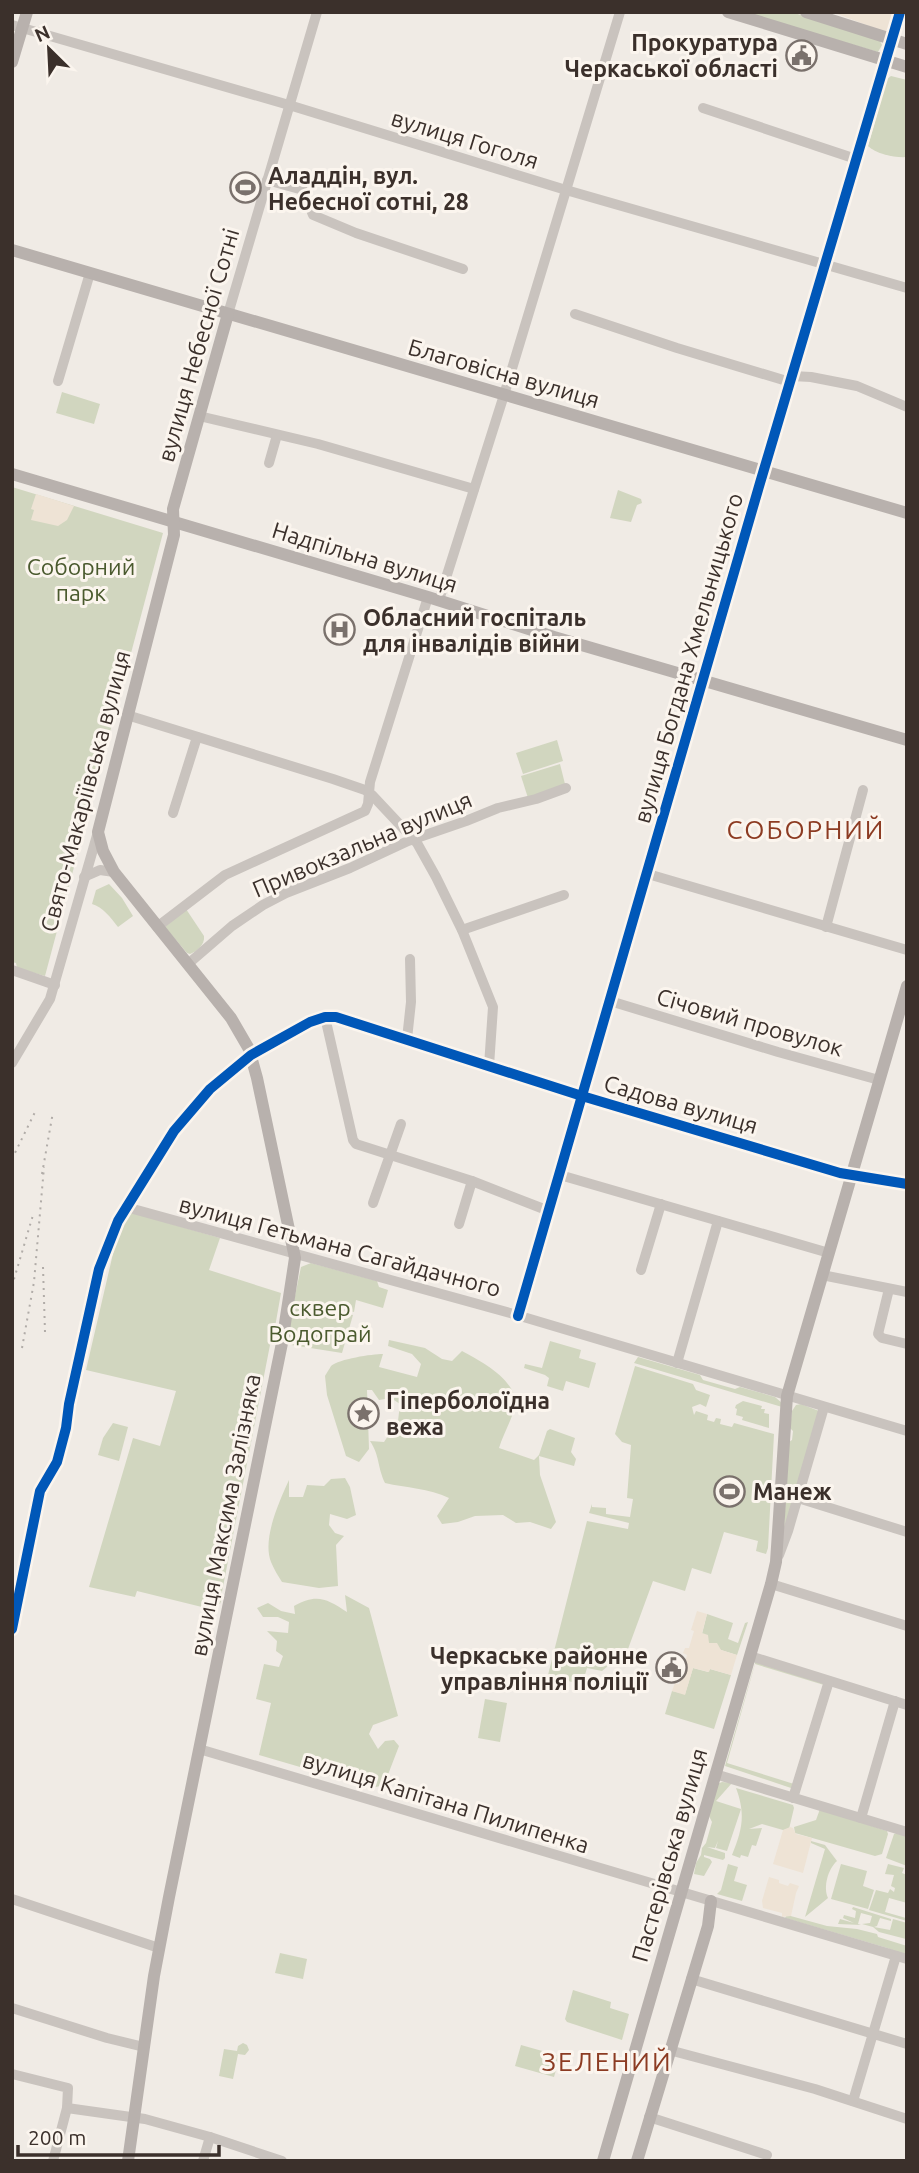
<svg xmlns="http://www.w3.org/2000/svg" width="919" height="2173" viewBox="0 0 919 2173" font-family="Ubuntu,sans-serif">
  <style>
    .green { fill: #d1d6bf; fill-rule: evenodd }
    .plaza { fill: #eee3d5 }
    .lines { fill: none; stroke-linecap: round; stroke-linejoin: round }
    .minor { stroke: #c9c3be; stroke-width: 10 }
    .major { stroke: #b8b1ad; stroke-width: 12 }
    .rail { stroke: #b1aca8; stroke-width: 2; stroke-dasharray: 2 5; stroke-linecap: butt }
    .cycleway-casing { stroke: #fbf5ee; stroke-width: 15 }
    .cycleway { stroke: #0057b8; stroke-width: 10 }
    .labels { text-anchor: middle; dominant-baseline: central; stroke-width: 6; stroke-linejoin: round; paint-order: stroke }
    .poi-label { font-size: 23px; font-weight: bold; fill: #3b302b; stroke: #fbf5ee; text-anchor: start }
    .street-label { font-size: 23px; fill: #3b302b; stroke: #fbf5ee }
    .park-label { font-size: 23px; fill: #4a5a2e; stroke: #fbf5ee }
    .quarter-label { font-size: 26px; letter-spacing: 2px; fill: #8c3b22; stroke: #fbf5ee }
  </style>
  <rect width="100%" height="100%" fill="#f0ebe5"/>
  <g class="green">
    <polygon points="742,12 791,12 879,39 882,45 878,52"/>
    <path d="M891,76l16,4v77c-12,1 -31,-3 -39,-11l19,-67z"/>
    <polygon points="62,392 100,404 94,424 56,413"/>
    <polygon points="12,487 163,533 45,976 17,968 16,963 12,962"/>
    <polygon points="618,490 641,499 642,503 637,505 631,522 610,518"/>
    <polygon points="557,740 563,761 523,774 516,753"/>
    <polygon points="560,764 565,784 528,798 521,776"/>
    <path d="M109,884l13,14 11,18 -15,11c-8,-10 -15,-20 -26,-23l4,-14z"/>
    <path d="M186,909l18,27c1,9 -7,15 -14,18l-3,-1 -22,-26z"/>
    <polygon points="130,1212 220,1238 209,1270 281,1293 272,1344 270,1345 221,1597 222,1598 220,1604 212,1602 210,1609 137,1591 135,1597 89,1587 133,1438 160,1446 176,1391 86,1370 115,1245 120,1230"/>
    <polygon points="311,1263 377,1281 379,1287 388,1290 383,1308 356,1300 354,1312 350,1311 348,1314 353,1315 342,1353 285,1344 301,1267"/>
    <path d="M389,1340l36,8 17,11 10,2 10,-10c19,10 56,30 53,54 -2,13 -12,29 -16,43l35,12 5,-5 8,-24 3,-2 25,9 -4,14 5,7 -2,7 -35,-10 1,19 16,47 -5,7 -21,-7 -14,1 -13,-8 -28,1 -17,6 -16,2 -5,-8 12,-18c-20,-10 -43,-10 -64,-15 -8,-17 -5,-27 -15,-42l14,1 14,-21 2,-17 -9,-6 -12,2 -7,-10h-5l2,59 -10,13 -13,-6 -19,-61 -2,-19c1,-2 5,-8 6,-10 8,-7 41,-12 52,-12l-4,13 38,10 4,-13 -9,-10 -24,-8z"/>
    <polygon points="550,1341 581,1350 579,1358 596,1363 589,1388 566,1381 563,1391 547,1386 549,1378 545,1375 524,1368 525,1364 542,1368"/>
    <polygon points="638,1357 700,1375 703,1380 735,1389 740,1387 775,1397 782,1403 782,1407 634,1363"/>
    <polygon points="635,1366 693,1384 696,1390 710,1395 706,1407 700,1404 692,1407 694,1415 696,1411 708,1415 707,1420 714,1422 716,1418 721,1419 720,1424 732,1427 734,1423 774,1434 768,1548 766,1554 756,1551 758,1541 724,1532 711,1574 692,1568 685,1591 653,1581 628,1649 602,1671 587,1668 582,1685 548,1675 587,1521 628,1529 629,1523 589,1513 592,1504 592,1507 606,1508 606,1514 630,1517 633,1499 627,1498 631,1445 622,1442 615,1434"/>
    <polygon points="743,1401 762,1406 761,1409 765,1409 764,1413 769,1414 769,1428 742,1420 743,1417 736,1415 737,1409 735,1408 736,1405"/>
    <polygon points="801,1404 819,1411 784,1529 789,1442 792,1440 793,1431 790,1428 792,1411 796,1405"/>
    <polygon points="113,1423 128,1427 119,1461 98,1455 103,1438"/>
    <path d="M345,1478l5,9 6,28 -9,4 -17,-5 -1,11 6,8 9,3 -8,9 2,41 -19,2 -37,-6c-4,-6 -8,-13 -11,-20 -9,-23 8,-60 18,-82v17h14l4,-12 17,1 7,-7z"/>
    <path d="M345,1595l24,13 29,108 -25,9 -4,9 9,15 7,-8 9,-1 5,6 -15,39 -12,3 -113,-33 12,-52 -15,-4 8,-35 15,3 4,-11 -7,-5 1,-10 -10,-10 21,2 1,-11 -11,-5h-15l-6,-9 11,-5 13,8 14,3 -1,-8c23,-13 33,-7 53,6z"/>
    <polygon points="707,1614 733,1623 728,1639 738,1643 745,1623 748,1622 737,1655 721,1650 709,1643 702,1634"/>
    <path d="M756,1660l68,23 -30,106 -69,-23zM755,1664l69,21 -30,99 -67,-21z"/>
    <polygon points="693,1668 708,1672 710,1669 731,1675 714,1729 665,1714 672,1691 685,1694"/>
    <polygon points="485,1699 507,1703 500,1742 478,1738"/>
    <polygon points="722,1782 732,1783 716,1801 741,1809 727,1851 716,1848 718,1841 715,1848 707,1847 725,1853 725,1858 723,1860 704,1855 704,1857 710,1859 712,1862 704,1876 694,1874 696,1863 701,1855 702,1848 706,1843 712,1822 709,1816 717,1784"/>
    <path d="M736,1788l57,17 1,3 -5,21 -6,1 -21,-6 -13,5 13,-1 -6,18 -4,-1 -4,12 -7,-2 -1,3 -8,-3c10,-25 14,-40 4,-67z"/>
    <polygon points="820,1809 887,1831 888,1834 882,1854 875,1856 795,1833 794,1827 816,1820"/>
    <polygon points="897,1833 907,1836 907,1866 886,1858 894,1834"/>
    <path d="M811,1841l14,4 12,16c-9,8 -14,26 -9,37l-23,19 20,-68 -14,-6z"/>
    <polygon points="728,1864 738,1867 734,1881 747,1885 742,1901 717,1894 721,1890"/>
    <polygon points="841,1864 867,1871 863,1886 874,1890 868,1909 831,1899"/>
    <polygon points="888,1864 904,1868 902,1873 907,1875 907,1903 889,1898 885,1912 906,1918 907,1915 907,1921 869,1910 876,1890 888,1893 890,1889 894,1892 895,1888 891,1886 894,1875 885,1874"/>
    <polygon points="853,1907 891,1919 891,1921 880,1918 877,1926 874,1927 890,1930 893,1919 907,1923 906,1939 879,1932 873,1927 862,1924 870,1923 872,1916 861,1913 858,1924 861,1925 838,1924 840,1919 854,1923 843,1918 844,1915 855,1918 856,1911 852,1909"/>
    <polygon points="787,1915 827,1926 857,1929 877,1934 878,1937 907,1946 907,1956 887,1948 785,1918"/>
    <polygon points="280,1953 307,1959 303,1979 275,1973"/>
    <polygon points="573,1990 611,2002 610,2008 629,2014 622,2040 567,2022 565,2019"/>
    <polygon points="243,2043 247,2045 249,2050 245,2055 238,2054 233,2079 219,2076 224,2049 237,2051 238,2046"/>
    <polygon points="521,2045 560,2056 554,2077 515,2066"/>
  </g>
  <g class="plaza">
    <polygon points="832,12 895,12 890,28 885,32"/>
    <polygon points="36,494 74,506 67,520 58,526 31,520 34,510 31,509"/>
    <polygon points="697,1611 707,1614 702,1633 708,1635 709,1643 717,1643 721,1650 737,1655 731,1675 710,1669 709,1672 693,1668 685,1695 672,1691 675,1683 679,1684 687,1655 683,1653 685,1648 689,1648 694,1631 691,1630"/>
    <polygon points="790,1827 793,1828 796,1834 812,1838 803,1873 773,1864 783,1830"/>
    <polygon points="769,1877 779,1880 779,1883 788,1886 790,1883 799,1886 796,1893 791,1916 782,1917 782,1913 763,1908 762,1901"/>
  </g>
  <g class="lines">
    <g class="minor">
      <polyline points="12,25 289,105 566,190 907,288"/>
      <polyline points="703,108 856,159"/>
      <polyline points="267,180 303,190 313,215 356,233 463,269"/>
      <polyline points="228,314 317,12"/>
      <polyline points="575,314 677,348 790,382"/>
      <polyline points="792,376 811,377 857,386 907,407"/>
      <polyline points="58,381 90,273"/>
      <polyline points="199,416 318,444 474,489"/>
      <polyline points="269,463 277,435"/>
      <polyline points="439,600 504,395 620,12"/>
      <polyline points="127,715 333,779 365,790 372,795 417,843 436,877 462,930 493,1007 489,1066"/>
      <polyline points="173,813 197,737"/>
      <polyline points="648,874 907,950"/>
      <polyline points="84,877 100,870 114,872"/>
      <polyline points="157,927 225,875 365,811 368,804 370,782 428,597"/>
      <polyline points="826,927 863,790"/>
      <polyline points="462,930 564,895"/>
      <polyline points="188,964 232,926 263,905 286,893 350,868 408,841 466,821 498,808 536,799 566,788"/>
      <polyline points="12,970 55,985"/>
      <polyline points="610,1001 778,1052 879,1080"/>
      <polyline points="325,1017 353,1140 356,1144 472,1181 549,1211"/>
      <polyline points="407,1039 411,1002 410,959"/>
      <polyline points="12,1063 50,999 98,832"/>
      <polyline points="560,1175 829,1253"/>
      <polyline points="373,1203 401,1124"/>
      <polyline points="126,1207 510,1313 907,1431"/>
      <polyline points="459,1224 472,1181"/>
      <polyline points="641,1270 661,1204"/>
      <polyline points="822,1275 907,1292"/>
      <polyline points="889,1289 878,1334 882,1338 907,1344"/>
      <polyline points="518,1316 760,483 900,12"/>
      <polyline points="677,1363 718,1221"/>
      <polyline points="798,1498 907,1532"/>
      <polyline points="779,1555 788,1531 824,1407"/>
      <polyline points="771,1584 907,1626"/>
      <polyline points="12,1629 40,1491 57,1462 66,1428 69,1404 99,1269 118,1221 174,1131 210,1089 251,1055 310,1022 325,1017 336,1017 582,1096 840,1173 907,1184"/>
      <polyline points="750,1656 907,1705"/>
      <polyline points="199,1749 907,1959"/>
      <polyline points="715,1774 907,1832"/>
      <polyline points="793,1798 829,1681"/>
      <polyline points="861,1818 895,1701"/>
      <polyline points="12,1899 159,1948"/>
      <polyline points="691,1979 907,2044"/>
      <polyline points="12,2008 107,2038 144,2047"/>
      <polyline points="669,2050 815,2089 907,2119"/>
      <polyline points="12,2074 68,2088 67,2108 53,2161"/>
      <polyline points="853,2101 896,1956"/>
      <polyline points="67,2108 145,2119 210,2137 282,2161"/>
      <polyline points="649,2117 767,2155"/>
      <polyline points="203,2161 210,2137"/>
    </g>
    <g class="major">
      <polyline points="728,12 907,67"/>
      <polyline points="806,12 907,44"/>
      <polyline points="12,62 27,12"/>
      <polyline points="12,250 907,513"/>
      <polyline points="12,474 428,597 554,637 907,740"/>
      <polyline points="128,2161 154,1976 169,1897 282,1343 295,1258 257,1078 249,1049 231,1018 114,872 103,851 98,832 174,535 173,509 228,314"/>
      <polyline points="603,2161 771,1584 776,1562 787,1396 907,986"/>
      <polyline points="637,2161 708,1926 711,1901"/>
    </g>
    <g class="rail">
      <polyline points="12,1159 36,1110"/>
      <polyline points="42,1174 53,1112"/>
      <polyline points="43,1267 45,1332"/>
      <polyline points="12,1286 33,1215"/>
      <polyline points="22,1348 34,1282 44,1167"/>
    </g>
    <defs>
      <g id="cycleway">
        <polyline points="518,1316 760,483 900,12"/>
        <polyline points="12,1629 40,1491 57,1462 66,1428 69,1404 99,1269 118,1221 174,1131 210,1089 251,1055 310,1022 325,1017 336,1017 582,1096 840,1173 907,1184"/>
      </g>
    </defs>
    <use href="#cycleway" class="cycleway-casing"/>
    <use href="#cycleway" class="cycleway"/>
  </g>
  <defs>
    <symbol id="civic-ring" viewBox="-11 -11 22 22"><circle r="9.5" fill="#fbf5ee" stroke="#7a716c" stroke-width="1.5"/><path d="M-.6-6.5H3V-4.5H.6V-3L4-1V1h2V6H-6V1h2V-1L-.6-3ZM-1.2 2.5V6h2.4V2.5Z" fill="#7a716c"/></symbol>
    <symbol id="stadium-ring" viewBox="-11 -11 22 22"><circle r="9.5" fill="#fbf5ee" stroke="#7a716c" stroke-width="1.5"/><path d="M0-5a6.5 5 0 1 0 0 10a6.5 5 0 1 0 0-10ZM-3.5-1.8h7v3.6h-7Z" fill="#7a716c"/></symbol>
    <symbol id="hospital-ring" viewBox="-11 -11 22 22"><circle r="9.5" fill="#fbf5ee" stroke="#7a716c" stroke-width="1.5"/><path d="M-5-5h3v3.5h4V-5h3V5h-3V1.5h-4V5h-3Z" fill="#7a716c"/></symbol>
    <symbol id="sight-ring" viewBox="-11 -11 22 22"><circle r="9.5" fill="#fbf5ee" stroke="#7a716c" stroke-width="1.5"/><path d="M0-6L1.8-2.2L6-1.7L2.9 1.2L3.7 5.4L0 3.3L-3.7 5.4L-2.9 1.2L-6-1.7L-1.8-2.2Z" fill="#7a716c"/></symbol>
  </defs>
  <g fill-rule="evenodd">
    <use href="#civic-ring" x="784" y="38" width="35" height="35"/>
    <use href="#stadium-ring" x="228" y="170" width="35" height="35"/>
    <use href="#hospital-ring" x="322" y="612" width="35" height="35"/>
    <use href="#sight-ring" x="346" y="1396" width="35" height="35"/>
    <use href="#stadium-ring" x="712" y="1474" width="35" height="35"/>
    <use href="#civic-ring" x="654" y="1650" width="35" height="35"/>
  </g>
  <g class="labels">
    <g class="poi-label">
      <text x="778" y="42" text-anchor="end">Прокуратура<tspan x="778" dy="26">Черкаської області</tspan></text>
      <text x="268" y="175">Аладдін, вул.<tspan x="268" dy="26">Небесної сотні, 28</tspan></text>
      <text x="363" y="617">Обласний госпіталь<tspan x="363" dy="26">для інвалідів війни</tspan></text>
      <text x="386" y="1400">Гіперболоїдна<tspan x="386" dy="26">вежа</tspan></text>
      <text x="753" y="1491">Манеж</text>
      <text x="648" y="1655" text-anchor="end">Черкаське районне<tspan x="648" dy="26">управління поліції</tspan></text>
    </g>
    <g class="street-label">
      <text transform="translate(465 139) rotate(17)">вулиця Гоголя</text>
      <text transform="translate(198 345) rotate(-74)">вулиця Небесної Сотні</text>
      <text transform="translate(504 373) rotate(16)">Благовісна вулиця</text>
      <text transform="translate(365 557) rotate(17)">Надпільна вулиця</text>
      <text transform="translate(688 658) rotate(-74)">вулиця Богдана Хмельницького</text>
      <text transform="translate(85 791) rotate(-75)">Свято-Макаріївська вулиця</text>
      <text transform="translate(362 844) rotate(-23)">Привокзальна вулиця</text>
      <text transform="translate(750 1022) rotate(16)">Січовий провулок</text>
      <text transform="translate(681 1104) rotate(16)">Садова вулиця</text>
      <text transform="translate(340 1246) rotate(15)">вулиця Гетьмана Сагайдачного</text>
      <text transform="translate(225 1515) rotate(-79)">вулиця Максима Залізняка</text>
      <text transform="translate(446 1802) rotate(17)">вулиця Капітана Пилипенка</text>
      <text transform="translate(669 1855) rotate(-74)">Пастерівська вулиця</text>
    </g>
    <g class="park-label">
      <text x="81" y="566">Соборний<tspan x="81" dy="26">парк</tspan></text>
      <text x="320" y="1307">сквер<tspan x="320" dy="26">Водограй</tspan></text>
    </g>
    <g class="quarter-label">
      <text x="806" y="829">СОБОРНИЙ</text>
      <text x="607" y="2061">ЗЕЛЕНИЙ</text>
    </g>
  </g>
  <rect width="919" height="2173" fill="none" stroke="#3b302b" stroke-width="28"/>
  <g transform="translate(49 49) rotate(336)" stroke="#fbf5ee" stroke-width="5" paint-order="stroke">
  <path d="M0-5L12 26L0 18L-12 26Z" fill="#3b302b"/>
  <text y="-10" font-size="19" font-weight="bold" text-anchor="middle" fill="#3b302b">N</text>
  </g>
  <path d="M18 2145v10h201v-10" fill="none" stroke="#3b302b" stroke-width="3.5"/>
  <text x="28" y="2145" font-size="21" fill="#3b302b" stroke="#fbf5ee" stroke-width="5" paint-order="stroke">200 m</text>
</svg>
